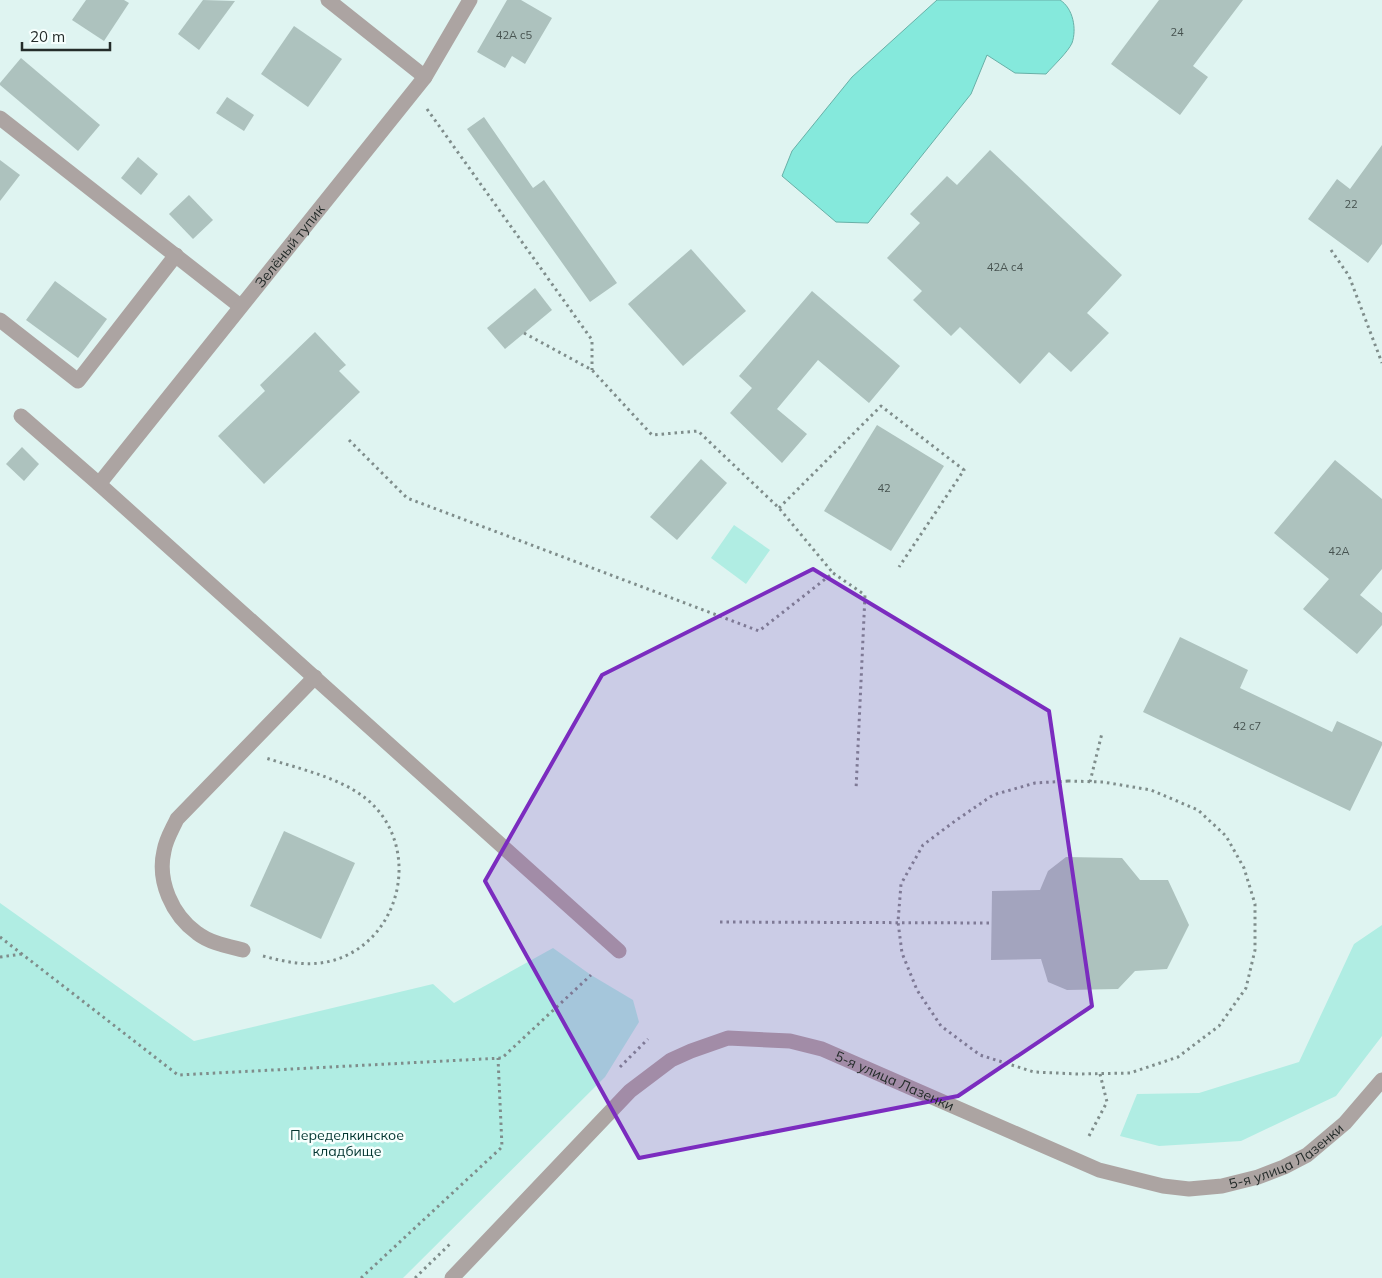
<svg xmlns="http://www.w3.org/2000/svg" width="1382" height="1278" viewBox="0 0 1382 1278" font-family="Mulish,sans-serif">
  <style>
    .green { fill: #b0ede3 }
    .water { fill: #85e9dc; stroke: #68b0a7 }
    .building { fill: #adc2be }
    .lines { fill: none; stroke-linecap: round; stroke-linejoin: round }
    .path { stroke: #7f8d8b; stroke-width: 3; stroke-dasharray: 2.5 4; stroke-linecap: butt }
    .minor { stroke: #aca4a2; stroke-width: 15 }
    .marked { fill: #7b2cbf; fill-opacity: 0.2; stroke: #7b2cbf; stroke-width: 4; stroke-linejoin: round }
    .labels { text-anchor: middle; dominant-baseline: central; stroke-width: 5; stroke-linejoin: round; paint-order: stroke }
    .number-label { font-size: 11px; fill: #46524f }
    .street-label { font-size: 14px; fill: #242c2a; stroke: #f6fffd }
    .park-label { font-size: 14px; fill: #033530; stroke: #f6fffd }
  </style>
  <rect width="100%" height="100%" fill="#dff4f1"/>
  <g class="green">
    <polygon points="734,525 770,550 746,584 711,558"/>
    <polygon points="0,903 194,1041 433,984 454,1003 553,948 591,975 633,1000 639,1022 605,1077 403,1278 0,1278"/>
    <polygon points="1382,925 1382,1036 1336,1096 1241,1141 1159,1146 1120,1136 1137,1094 1199,1093 1299,1062 1354,944"/>
  </g>
  <path class="water" d="M937,0h123c13,8 17,29 12,43 -4,9 -19,23 -26,31l-31,-1 -28,-18 -16,39 -103,129 -32,-1 -54,-46 10,-25 60,-74z"/>
  <g class="building">
    <polygon points="86,0 124,0 129,3 104,41 72,20"/>
    <polygon points="203,0 235,1 199,50 178,34"/>
    <polygon points="507,0 521,0 552,18 525,64 512,56 505,68 477,52"/>
    <polygon points="1159,0 1243,0 1193,66 1208,77 1180,115 1111,64"/>
    <polygon points="294,26 342,59 308,107 261,74"/>
    <polygon points="21,58 100,125 78,151 0,85 0,83"/>
    <polygon points="227,97 254,115 244,131 216,113"/>
    <polygon points="484,117 533,188 544,180 617,283 590,302 467,129"/>
    <polygon points="1382,145 1382,244 1368,263 1308,219 1337,179 1350,189"/>
    <polygon points="990,150 1122,275 1087,313 1109,333 1071,372 1049,352 1020,384 960,327 951,336 913,300 922,291 887,258 920,223 910,214 947,176 957,185"/>
    <polygon points="138,157 158,174 141,195 121,178"/>
    <polygon points="0,160 20,175 0,201"/>
    <polygon points="189,195 213,220 193,239 169,214"/>
    <polygon points="691,249 746,311 683,366 628,304"/>
    <polygon points="55,281 107,319 78,358 26,320"/>
    <polygon points="535,288 552,310 505,349 487,328"/>
    <polygon points="812,291 900,366 869,403 818,360 777,409 807,434 782,463 730,413 752,388 739,376"/>
    <polygon points="315,332 346,365 339,371 360,392 264,484 218,436 265,391 260,385"/>
    <polygon points="877,425 944,466 891,551 824,511"/>
    <polygon points="22,447 39,464 24,481 6,464"/>
    <polygon points="701,459 727,483 677,540 650,517"/>
    <polygon points="1335,460 1382,499 1382,569 1360,595 1382,613 1382,625 1357,654 1303,609 1329,579 1274,533"/>
    <polygon points="1180,637 1248,670 1240,688 1332,732 1337,721 1382,742 1382,745 1350,811 1143,712"/>
    <polygon points="284,831 355,863 321,939 250,906"/>
    <polygon points="1066,857 1122,858 1140,880 1168,880 1189,925 1167,969 1135,971 1118,989 1067,990 1048,982 1041,959 991,960 992,891 1040,890 1048,871"/>
  </g>
  <g class="lines">
    <g class="path">
      <polyline points="427,109 592,340 592,370"/>
      <polyline points="1331,250 1349,276 1382,363"/>
      <polyline points="524,333 592,370 652,435 698,431 779,508 833,573"/>
      <polyline points="349,440 407,498 759,631 833,573 865,595 856,790"/>
      <polyline points="779,508 881,406 964,470 899,567"/>
      <polygon points="1068,781 1103,782 1151,790 1198,810 1226,836 1244,868 1255,904 1255,950 1246,988 1219,1026 1178,1057 1130,1073 1078,1074 1034,1072 980,1055 941,1026 917,990 902,953 898,922 901,884 923,845 955,821 993,795 1035,783"/>
      <polyline points="1090,782 1102,733"/>
      <polyline points="720,922 992,923"/>
      <polyline points="0,937 178,1075 502,1058 591,975"/>
      <path d="M263,956c23,6 44,11 68,5 66,-17 90,-103 45,-153 -26,-29 -74,-38 -110,-50"/>
      <polyline points="0,957 22,954"/>
      <polyline points="620,1067 648,1039"/>
      <polyline points="1089,1136 1107,1102 1100,1074"/>
      <polyline points="361,1278 502,1147 498,1058"/>
      <polyline points="415,1278 451,1243"/>
    </g>
    <g class="minor">
      <polyline points="328,0 425,77"/>
      <polyline points="0,118 240,306"/>
      <polyline points="0,320 78,381 176,255"/>
      <polyline points="21,416 99,484 619,951"/>
      <path id="s1" d="M99,484l326,-407 45,-77"/>
      <path d="M243,950c-16,-4 -33,-7 -46,-17 -25,-18 -40,-52 -33,-82 2,-12 8,-21 13,-32l138,-142"/>
      <path id="s2" d="M452,1278l178,-187 41,-31 20,-9 37,-13 62,3 32,8 277,121 64,16 26,3 33,-3 36,-9 26,-10 23,-12 38,-32 37,-43"/>
    </g>
  </g>
  <path class="marked" d="M813,569l236,142 43,295 -134,90 -319,62 -154,-277 117,-206z"/>
  <g class="labels">
    <g class="number-label">
      <text x="1177" y="32">24</text>
      <text x="514" y="35">42А с5</text>
      <text x="1351" y="204">22</text>
      <text x="1005" y="267">42А с4</text>
      <text x="884" y="488">42</text>
      <text x="1339" y="551">42А</text>
      <text x="1247" y="726">42 с7</text>
    </g>
    <g class="street-label">
      <text stroke="none"><textPath href="#s1" startOffset="305">Зелёный тупик</textPath></text>
      <text stroke="none"><textPath href="#s2" startOffset="545">5-я улица Лазенки</textPath></text>
      <text stroke="none"><textPath href="#s2" startOffset="965">5-я улица Лазенки</textPath></text>
    </g>
    <g class="park-label">
      <text x="347" y="1135">Переделкинское<tspan x="347" dy="16">кладбище</tspan></text>
    </g>
  </g>
  <path d="M22 42v8h88v-8" fill="none" stroke="#242c2a" stroke-width="2.5"/>
  <text x="30" y="42" font-size="15" fill="#242c2a" stroke="#f6fffd" stroke-width="4" paint-order="stroke">20 m</text>
</svg>
